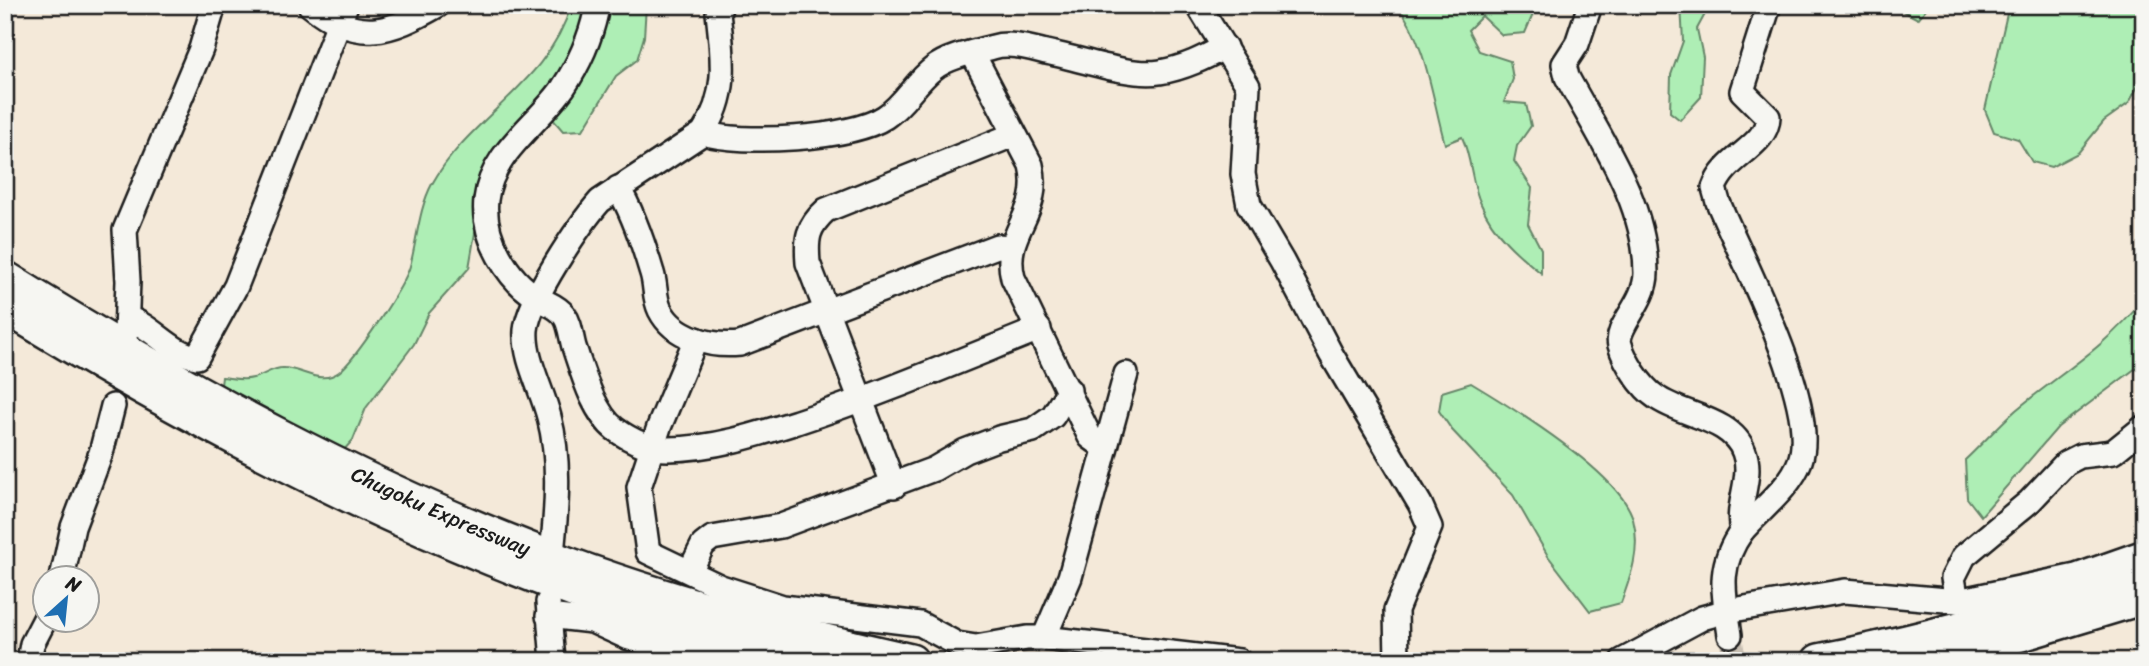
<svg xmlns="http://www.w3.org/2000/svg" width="2149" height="666" viewBox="0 0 2149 666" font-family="Sriracha,sans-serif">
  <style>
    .green { fill: #aeeeb5; stroke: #658568; stroke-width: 2 }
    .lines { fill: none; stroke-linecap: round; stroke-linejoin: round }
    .minor-tunnel { stroke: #c9c0b3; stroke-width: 23; stroke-dasharray: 23 11; stroke-linecap: butt }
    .minor-casing { stroke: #1c1c1c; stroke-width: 28 }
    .highway-casing { stroke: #1c1c1c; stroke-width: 38 }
    .minor { stroke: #f6f6f2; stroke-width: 23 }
    .highway { stroke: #f6f6f2; stroke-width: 33 }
    .labels { text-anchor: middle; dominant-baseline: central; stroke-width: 5; stroke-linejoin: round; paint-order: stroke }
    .street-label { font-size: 21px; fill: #1c1c1c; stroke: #f6f6f2 }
  </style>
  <rect width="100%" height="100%" fill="#f4e9d9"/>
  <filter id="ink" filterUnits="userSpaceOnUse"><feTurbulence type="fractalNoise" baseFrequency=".0143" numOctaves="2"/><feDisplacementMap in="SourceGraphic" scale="14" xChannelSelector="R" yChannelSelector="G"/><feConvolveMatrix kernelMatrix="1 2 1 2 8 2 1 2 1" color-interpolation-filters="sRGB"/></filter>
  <g filter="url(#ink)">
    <g class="green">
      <path d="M571,5h75l-2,32 -7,23 -21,16 -33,54 -20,1 -12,-14 -68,69 -14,82 -40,45 -15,31 -48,64 -13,32 -11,12 -121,-67 1,-8c10,1 21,4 31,1 11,-2 18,-10 30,-10 19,0 37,18 56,4 16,-12 66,-87 71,-106 7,-26 9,-58 22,-82 37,-67 117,-101 139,-179z"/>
      <path d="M1397,5h140l-12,28 -23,2 -20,-19 -14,14 11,21 31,10 3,18 -9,23 22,2 5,22 -14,20 -3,15 18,27 -4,36 13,25v24c-24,-19 -48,-40 -60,-69 -10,-20 -9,-45 -19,-67l-17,7c-13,-46 -18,-100 -48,-139z"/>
      <polygon points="1681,5 1710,5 1697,29 1703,57 1701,97 1680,120 1670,112 1671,75 1683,41"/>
      <polygon points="1891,5 1929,5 1918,19"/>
      <polygon points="2009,5 2144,5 2144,59 2139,84 2129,103 2104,121 2078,153 2051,167 2032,162 2018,139 1994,132 1985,110"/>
      <path d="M2144,299v63l-86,65 -77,89 -14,-18 -2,-38c17,-16 33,-34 51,-50 47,-39 88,-61 128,-111z"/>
      <path d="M1471,383c40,24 150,91 162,136 8,30 -2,57 -12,84l-31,8 -42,-55 -35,-61 -61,-65 -13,-19 3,-19z"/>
    </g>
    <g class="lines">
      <polyline class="minor-tunnel" points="1730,635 1735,661"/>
      <defs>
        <g id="minor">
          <path d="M310,5c48,39 79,28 128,0"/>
          <path d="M594,5l2,7c-6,28 -17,52 -33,76 -26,37 -72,65 -77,112 -4,36 21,80 52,98 9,6 18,7 26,17 7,9 7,24 11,35 8,24 19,63 40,79 15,11 34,20 53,20 44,0 88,-14 129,-27 82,-27 162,-61 242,-93"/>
          <polyline points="1198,5 1248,86 1243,174 1249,205 1282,261 1331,354 1420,504 1430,527 1396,610 1397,661"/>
          <path d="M1590,5l-13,39 -13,20 3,13c32,60 79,125 79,196 0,30 -32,54 -26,72 5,17 21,42 36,52 26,19 76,21 88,55 10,25 -9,53 -2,79 -26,36 -18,63 -12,104"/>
          <path d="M973,54l58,111c12,51 -30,66 -18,113l77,159 14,10"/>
          <path d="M703,133c38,12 149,6 182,-16 20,-13 30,-35 49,-49 15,-12 41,-16 59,-21 17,-5 36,1 53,5 32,6 83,25 114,20 24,-4 44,-14 65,-25"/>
          <path d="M618,188c15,24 26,58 34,85 4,12 2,25 8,37 14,28 51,37 80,34l257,-98 14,1"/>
          <path d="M127,318c26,8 44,36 70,39l39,-71 110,-281"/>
          <polyline points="126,333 128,281 125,230 201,49 214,5"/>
          <polyline points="696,339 659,427 639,487 648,552 721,587 783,607 920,624 957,644 976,647 1027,638 1044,638 1239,661"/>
          <path d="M894,486l-86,-223c-2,-24 -1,-36 18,-53l187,-75"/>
          <path d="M1742,531c18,-21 49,-44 58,-70 20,-56 -59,-203 -82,-259l-4,-14c11,-32 53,-41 54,-71l-26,-26 27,-86"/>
          <path d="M553,544c4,-42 7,-86 -4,-127 -7,-28 -25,-58 -23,-87 3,-31 53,-105 74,-129l103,-68c26,-39 20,-76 15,-120l3,-8"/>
          <polyline points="690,571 703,545 712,538 781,526 934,469 965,451 999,438 1033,430 1053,416 1069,390"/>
          <polyline points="62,578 73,527 101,453 113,406"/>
          <polyline points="1957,601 1953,578 1964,556 2030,501 2066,463 2080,456 2113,452 2144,427"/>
          <polyline points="548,602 553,661"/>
          <polyline points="548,616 592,621 629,638 714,661"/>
          <polyline points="1044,638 1070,577 1126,374"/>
          <polyline points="29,661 32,644 46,617"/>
          <polyline points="1622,661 1702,618 1727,611 1845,591 1957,601 2076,576 2144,552"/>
        </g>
        <g id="highway">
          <path id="s1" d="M5,278c178,111 362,212 560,285 112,41 228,72 346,98"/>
          <path d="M5,306c250,154 510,283 796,355"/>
          <path d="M1819,661c110,-22 220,-51 325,-90"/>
          <polyline points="1931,661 2144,597"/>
        </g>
      </defs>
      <use href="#minor" class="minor-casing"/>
      <use href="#highway" class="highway-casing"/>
      <use href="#minor" class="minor"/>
      <use href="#highway" class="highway"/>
    </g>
  </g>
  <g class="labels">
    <g class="street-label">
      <text stroke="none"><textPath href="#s1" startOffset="495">Chugoku Expressway</textPath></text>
    </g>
  </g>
  <rect width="2149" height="666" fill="none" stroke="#f6f6f2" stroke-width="28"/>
  <rect x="14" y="14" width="2121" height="638" fill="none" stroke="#1c1c1c" stroke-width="2.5" filter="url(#ink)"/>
  <g transform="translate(66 599) rotate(27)"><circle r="33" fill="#f6f6f2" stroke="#9f9f9c" stroke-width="2"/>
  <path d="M0-5L12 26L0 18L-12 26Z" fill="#1f6fb2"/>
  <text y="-10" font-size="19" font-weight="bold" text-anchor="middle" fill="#1c1c1c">N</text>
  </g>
</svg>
